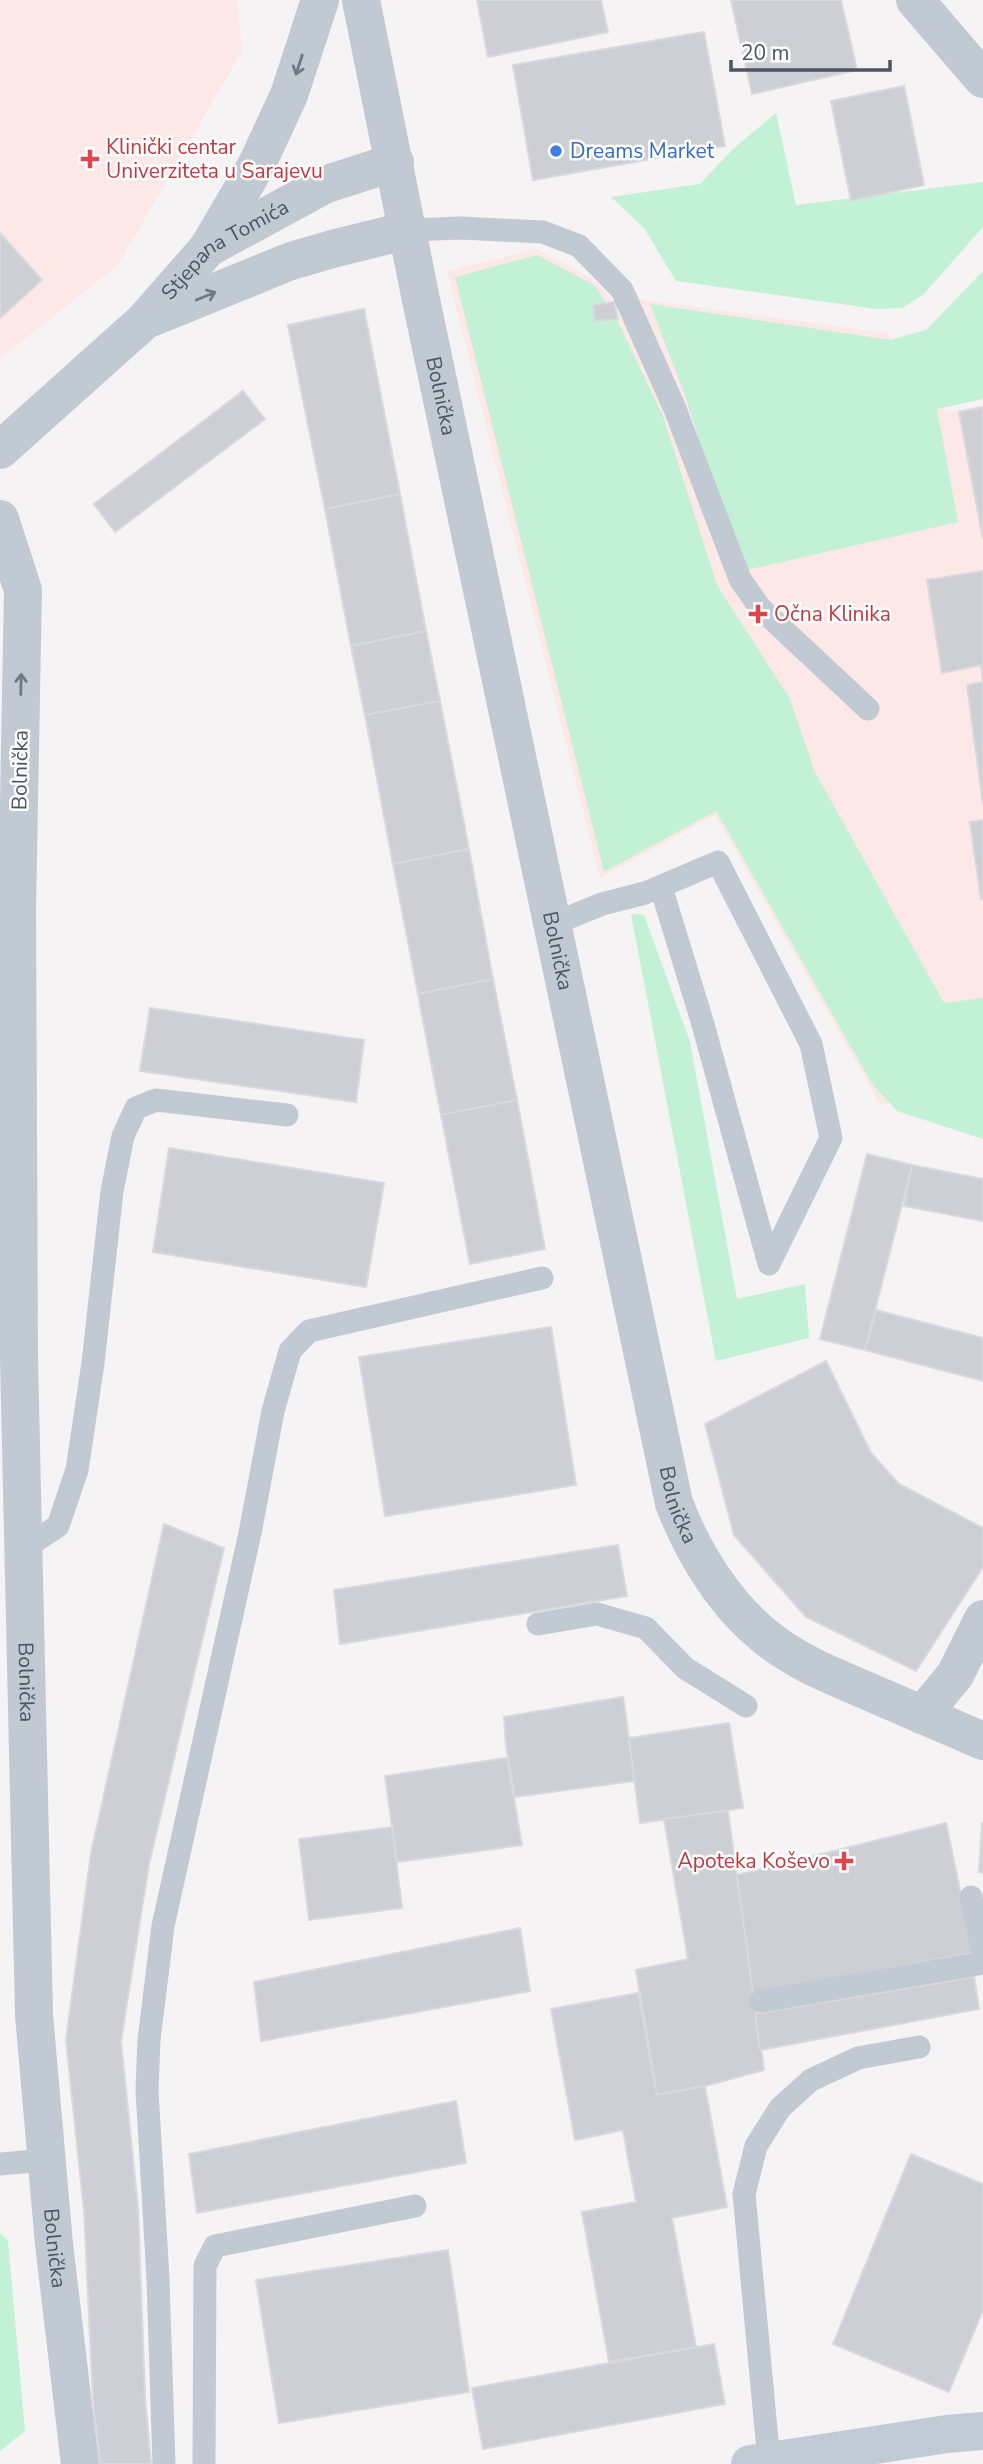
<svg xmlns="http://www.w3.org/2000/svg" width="983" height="2464" viewBox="0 0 983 2464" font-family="'Nunito Sans',sans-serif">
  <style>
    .medical { fill: #fce8e6 }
    .green { fill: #c3f1d5 }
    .building { fill: #cdcfd5; stroke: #d7d9de; stroke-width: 2 }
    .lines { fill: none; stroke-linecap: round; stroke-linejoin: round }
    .service { stroke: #c1cad2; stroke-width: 23 }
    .minor { stroke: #c1cad2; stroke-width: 38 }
    .tertiary { stroke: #c1cad2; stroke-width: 38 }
    .secondary { stroke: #c1cbd6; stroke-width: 38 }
    .oneway { stroke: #6e7983 }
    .shop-dot { fill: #3f7fe0; stroke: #fff; stroke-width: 2.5 }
    .health-dot { fill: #e0444e; stroke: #fff; stroke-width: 2.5 }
    .labels { text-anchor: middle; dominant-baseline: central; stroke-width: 5; stroke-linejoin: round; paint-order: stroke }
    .health-label { font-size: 21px; fill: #be3a42; stroke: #fff; text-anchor: start }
    .shop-label { font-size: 21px; fill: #366cbe; stroke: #fff; text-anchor: start }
    .street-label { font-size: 21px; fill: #4a5661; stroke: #fff }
  </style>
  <rect width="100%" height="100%" fill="#f5f3f3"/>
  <g class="medical">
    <polygon points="0,0 237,0 242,51 117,266 0,358"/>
    <polygon points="536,249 594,279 614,302 643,300 887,333 947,413 983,405 983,1089 880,1104 715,815 600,878 447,271"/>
  </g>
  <g class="green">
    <polygon points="776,113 796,205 983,182 983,227 923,295 902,308 877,309 676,281 644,228 611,197 700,184 732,150"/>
    <polygon points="537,255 594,285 614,314 663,416 717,585 790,699 815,772 944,1003 983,998 983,1139 897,1111 872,1084 716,811 604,872 455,277"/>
    <polygon points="983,271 983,399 937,409 958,522 742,571 684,393 650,304 890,340 926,330"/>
    <polygon points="631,914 644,915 690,1042 737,1299 805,1284 809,1338 716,1361"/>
    <polygon points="0,2233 8,2241 25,2431 0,2451"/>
  </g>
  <g class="building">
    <polygon points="477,0 601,0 608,32 488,57"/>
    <polygon points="731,0 841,0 857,70 752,94"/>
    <polygon points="704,32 725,146 533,180 513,65"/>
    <polygon points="904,86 924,185 851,201 831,101"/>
    <polygon points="0,233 42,280 0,318"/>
    <polygon points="614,302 618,319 595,321 593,305"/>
    <polygon points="364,309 400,494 325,509 288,325"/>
    <polygon points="243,391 265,419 115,532 94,504"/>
    <polygon points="983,407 983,539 959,412"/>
    <polygon points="400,494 426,631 351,646 325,509"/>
    <polygon points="983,571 983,804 967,685 983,682 981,665 942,673 927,580"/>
    <polygon points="426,631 440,701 365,715 351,646"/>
    <polygon points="440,701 469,849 393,864 365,715"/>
    <polygon points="983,820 983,898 981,899 970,822"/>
    <polygon points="469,849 493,979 418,994 393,864"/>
    <polygon points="493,979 517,1100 441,1115 418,994"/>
    <polygon points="150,1008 364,1040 356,1102 140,1071"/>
    <polygon points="517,1100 545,1249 470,1264 441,1115"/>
    <polygon points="169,1148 384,1183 366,1287 153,1252"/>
    <polygon points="867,1154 912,1165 865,1350 820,1339"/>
    <polygon points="912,1165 983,1179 983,1221 904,1206"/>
    <polygon points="876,1310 983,1338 983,1381 865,1350"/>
    <polygon points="551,1327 576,1485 385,1516 359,1357"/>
    <polygon points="826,1361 871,1453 899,1484 983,1528 983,1567 916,1671 806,1617 734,1535 705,1424"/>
    <polygon points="164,1524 224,1548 149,1864 121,2041 138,2208 145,2398 151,2464 100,2464 93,2400 84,2211 66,2040 91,1853"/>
    <polygon points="618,1545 627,1596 340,1644 334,1590"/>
    <polygon points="623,1697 635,1781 515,1797 506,1746 504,1717"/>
    <polygon points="729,1723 743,1808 640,1823 629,1738"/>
    <polygon points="507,1758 522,1845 397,1862 385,1776"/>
    <polygon points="728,1811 764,2070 705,2086 657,2095 636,1970 688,1959 664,1819"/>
    <polygon points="946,1823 973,1953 753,1993 737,1875"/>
    <polygon points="982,1823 983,1823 983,1873 979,1872"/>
    <polygon points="392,1827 402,1908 309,1920 299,1839"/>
    <polygon points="520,1928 530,1991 261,2041 254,1982"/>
    <polygon points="974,1977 979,2009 760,2050 755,2014"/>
    <polygon points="638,1993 657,2095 705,2086 727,2207 672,2218 696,2347 609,2362 582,2212 636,2202 623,2130 575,2140 551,2009"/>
    <polygon points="456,2101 466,2163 197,2213 189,2154"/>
    <polygon points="911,2154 983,2184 983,2310 949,2392 833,2344"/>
    <polygon points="448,2250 469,2392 279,2423 256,2280"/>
    <polygon points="714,2344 725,2404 483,2449 472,2388"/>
  </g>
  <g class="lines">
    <g class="service">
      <polyline points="409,230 461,228 543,232 579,246 622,290 675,409 740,579 760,608 868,709"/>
      <polyline points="553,924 602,904 645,893 718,862 811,1044 831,1138 769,1264 702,1021 661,887"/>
      <polyline points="24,1548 58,1526 77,1470 93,1363 112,1191 123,1136 136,1108 156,1100 287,1115"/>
      <polyline points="538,1624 597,1614 646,1628 685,1668 746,1706"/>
      <polyline points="971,1897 983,1954"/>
      <polyline points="761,2001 983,1963"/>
      <polyline points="0,2164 47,2160"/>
      <polyline points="769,2461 744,2194 756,2146 780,2108 811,2080 858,2058 919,2047"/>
      <polyline points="164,2464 158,2279 147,2090 149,2040 163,1926 250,1533 273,1411 290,1351 309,1331 542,1278"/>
      <polyline points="204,2464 205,2266 215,2246 415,2206"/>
    </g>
    <g class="minor">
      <polyline points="915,0 983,79"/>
      <polyline points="151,318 291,261 336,248 409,230"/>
      <path id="s1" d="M0,450l143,-128 65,-74 116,-63 71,-23"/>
      <path id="s2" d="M0,519l23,71 -6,318 2,450 15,657 20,229 26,220"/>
      <polyline points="922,1715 955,1675 983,1619"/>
    </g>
    <g class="tertiary">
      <path id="s3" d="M361,0l59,295 254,1208c20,52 52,104 97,138 28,22 62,35 94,49 40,17 79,34 118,51"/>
      <polyline points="208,248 257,164 289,95 320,0"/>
    </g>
    <polyline class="secondary" points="750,2464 947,2434 983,2431"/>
  </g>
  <defs><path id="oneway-shaft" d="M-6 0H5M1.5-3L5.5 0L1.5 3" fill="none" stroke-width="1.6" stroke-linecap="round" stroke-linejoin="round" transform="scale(1.75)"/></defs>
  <g class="oneway">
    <use href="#oneway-shaft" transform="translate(299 65) rotate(108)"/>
    <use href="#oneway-shaft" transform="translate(206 296) rotate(-22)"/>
    <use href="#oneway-shaft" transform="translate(21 684) rotate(-89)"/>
  </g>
  <circle class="shop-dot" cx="556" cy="151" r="7"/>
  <g class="health-dot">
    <path d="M86.5 148.5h7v7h7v7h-7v7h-7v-7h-7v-7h7z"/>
    <path d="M754.5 603.5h7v7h7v7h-7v7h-7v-7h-7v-7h7z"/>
    <path d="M840.5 1850.5h7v7h7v7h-7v7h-7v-7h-7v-7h7z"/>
  </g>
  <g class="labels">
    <g class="health-label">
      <text x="106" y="147">Klinički centar<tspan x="106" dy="24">Univerziteta u Sarajevu</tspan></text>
      <text x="774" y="614">Očna Klinika</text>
      <text x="830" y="1861" text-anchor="end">Apoteka Koševo</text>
    </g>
    <g class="shop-label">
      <text x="570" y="151">Dreams Market</text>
    </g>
    <g class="street-label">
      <text stroke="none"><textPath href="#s1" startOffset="303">Stjepana Tomića</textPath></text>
      <text stroke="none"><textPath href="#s3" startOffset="404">Bolnička</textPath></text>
      <text transform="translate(20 770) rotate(-89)">Bolnička</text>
      <text stroke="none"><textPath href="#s3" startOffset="971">Bolnička</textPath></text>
      <text stroke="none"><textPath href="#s3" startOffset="1538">Bolnička</textPath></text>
      <text stroke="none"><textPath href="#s2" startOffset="1167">Bolnička</textPath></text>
      <text stroke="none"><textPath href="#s2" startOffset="1734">Bolnička</textPath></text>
    </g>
  </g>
  <path d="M731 60v10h159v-10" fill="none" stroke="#4a5661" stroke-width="3.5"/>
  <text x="741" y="60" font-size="21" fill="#4a5661" stroke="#ffffff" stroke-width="5" paint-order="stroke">20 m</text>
</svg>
